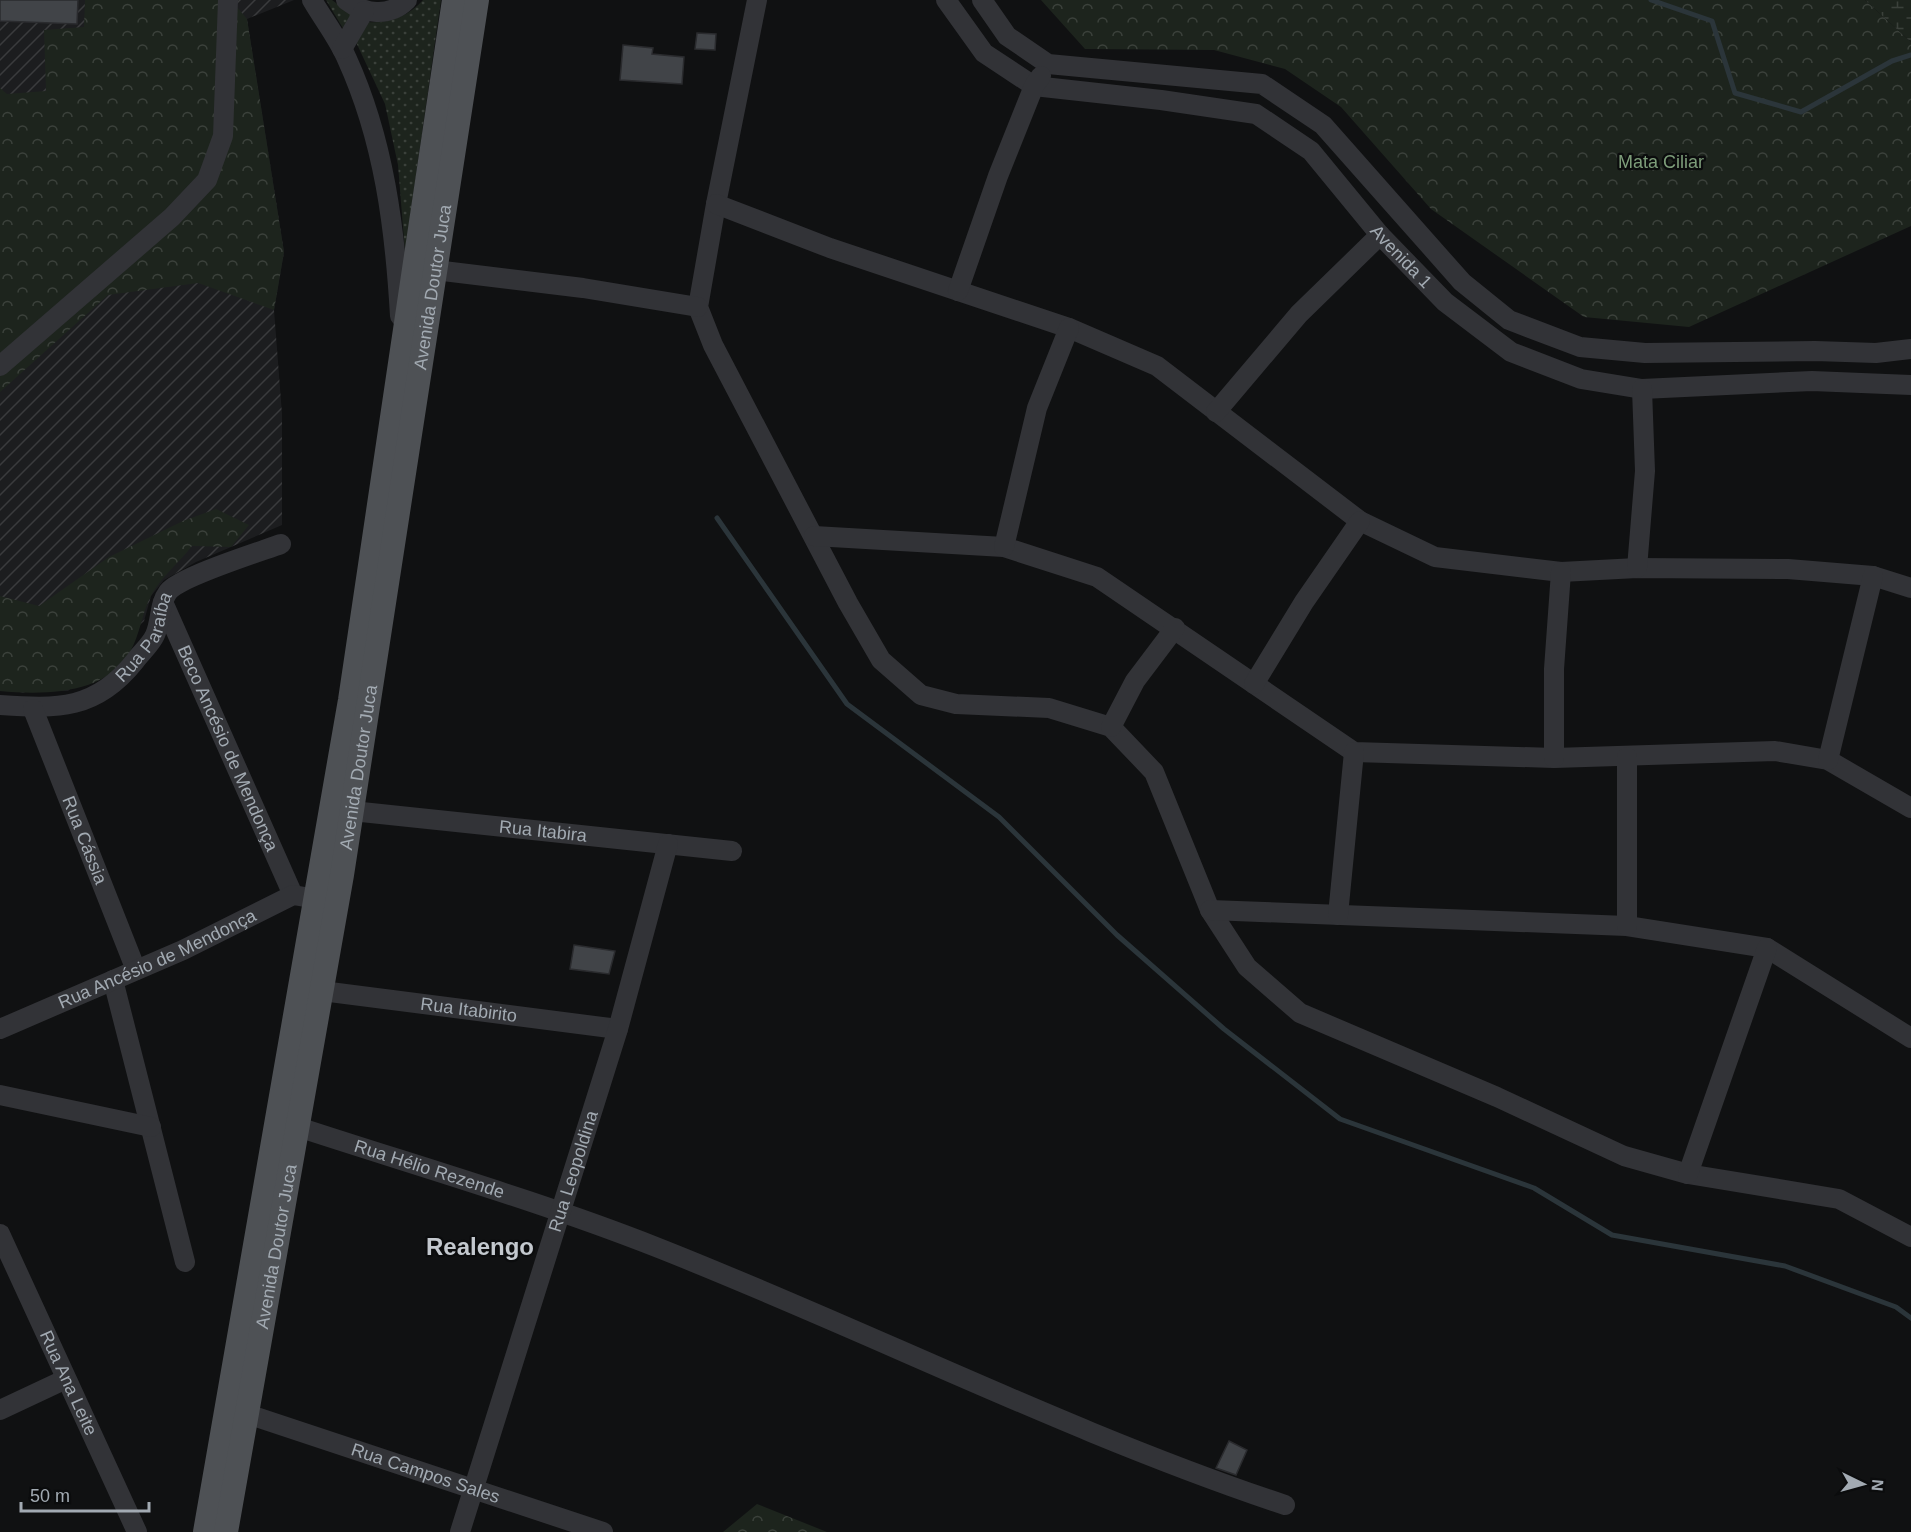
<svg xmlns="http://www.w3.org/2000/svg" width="1911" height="1532" viewBox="0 0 1911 1532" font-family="Arial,sans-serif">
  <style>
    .industrial { fill: url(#industrial-furrows) }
    .grass { fill: url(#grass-dots) }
    .forest { fill: url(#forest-crowns) }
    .wetland { fill: url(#wetland-marsh) }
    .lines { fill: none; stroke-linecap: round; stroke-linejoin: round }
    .stream { stroke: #2b353a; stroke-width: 5 }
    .building { fill: #414448; stroke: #2a2b2e; stroke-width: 1.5 }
    .minor { stroke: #323337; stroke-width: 20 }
    .major { stroke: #4e5155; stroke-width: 24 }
    .labels { text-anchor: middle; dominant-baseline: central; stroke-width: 4.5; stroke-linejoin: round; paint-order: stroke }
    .park-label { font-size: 18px; fill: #7d9d7a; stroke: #0b0c0d }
    .street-label { font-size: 18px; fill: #a2aab2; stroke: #0b0c0d }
    .district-label { font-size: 24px; font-weight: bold; fill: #c3c8ce; stroke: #0b0c0d }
  </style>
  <defs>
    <pattern id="industrial-furrows" width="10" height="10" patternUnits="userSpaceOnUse" patternTransform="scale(1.5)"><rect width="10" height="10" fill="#1c1d1f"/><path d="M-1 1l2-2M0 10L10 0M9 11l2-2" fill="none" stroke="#3a3b3d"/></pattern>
    <pattern id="grass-dots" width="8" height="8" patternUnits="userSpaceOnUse" patternTransform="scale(1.5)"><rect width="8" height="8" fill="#1d241d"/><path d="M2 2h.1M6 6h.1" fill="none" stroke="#3b413b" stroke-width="1.8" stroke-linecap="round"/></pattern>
    <pattern id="forest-crowns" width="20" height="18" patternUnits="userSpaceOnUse" patternTransform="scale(1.5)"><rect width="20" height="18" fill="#1d241d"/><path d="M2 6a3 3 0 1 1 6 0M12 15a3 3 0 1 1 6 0" fill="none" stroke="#3b413b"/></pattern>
    <pattern id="wetland-marsh" width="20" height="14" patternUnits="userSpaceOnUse" patternTransform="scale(1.5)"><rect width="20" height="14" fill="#1d241d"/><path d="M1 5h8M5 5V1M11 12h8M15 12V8" fill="none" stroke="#3b413b"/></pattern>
  </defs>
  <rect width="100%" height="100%" fill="#101112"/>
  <polygon class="industrial" points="0,0 294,0 247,19 284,252 274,310 282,414 282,525 196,562 164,580 151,596 144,621 68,691 0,691"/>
  <g class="grass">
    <polygon points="326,0 332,0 352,15 344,30"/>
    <path d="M423,0h18l-36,252 -7,-87 -13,-61 -30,-64 10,-18c23,2 43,-5 58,-22z"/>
  </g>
  <g class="forest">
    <polygon points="85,0 231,0 247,19 284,252 274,310 198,283 108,295 0,392 0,88 7,94 46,91 44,30 84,27"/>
    <polygon points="1041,0 1865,0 1911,42 1911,226 1689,327 1584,317 1431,209 1341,107 1285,69 1214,50 1085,49"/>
    <path d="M216,509l33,16 -18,22 -39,-1c-12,16 -32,32 -41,50 -9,16 -11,39 -21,56 -24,43 -87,43 -130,39v-95l39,10 70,-49 74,-36z"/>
    <polygon points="757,1504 827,1532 723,1532"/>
  </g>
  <polygon class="wetland" points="1865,0 1911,0 1911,42"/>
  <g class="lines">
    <g class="stream">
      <polyline points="1651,0 1712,21 1735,93 1801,112 1892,61 1911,55"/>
      <polyline points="717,518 847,704 999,817 1117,935 1224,1029 1340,1119 1534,1188 1612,1235 1785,1266 1896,1307 1911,1318"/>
    </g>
  </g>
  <g class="building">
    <polygon points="0,0 78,0 77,24 0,21"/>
    <polygon points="697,33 716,34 715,50 695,49"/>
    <polygon points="623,45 653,48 652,54 684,57 682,84 620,80"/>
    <polygon points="574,945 615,951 609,974 570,969"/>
    <polygon points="1229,1441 1247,1450 1236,1475 1216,1468"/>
  </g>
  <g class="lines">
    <g class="minor">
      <path d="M312,0c11,19 26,38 35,59 37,81 48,169 53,257"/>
      <path d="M346,0c18,14 43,18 61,0"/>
      <polyline points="757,0 716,204 698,307 713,345 848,603 881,660 921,695 956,704 1049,708 1111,727 1154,772 1210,910 1247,967 1300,1013 1497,1097 1624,1156 1688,1174 1839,1199 1911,1237"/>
      <path id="s1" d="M946,0l38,53 50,33 127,14 95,14 55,37 69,84 65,67 66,50 70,27 61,10 170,-8 99,4"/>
      <polyline points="982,0 1007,36 1048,64 1262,84 1323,125 1462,282 1509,320 1580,347 1645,353 1815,351 1876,353 1911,349"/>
      <polyline points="342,49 364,11"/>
      <polyline points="716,204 830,248 1069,328 1157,366 1360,521 1435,557 1561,572 1637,568 1788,569 1873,576 1911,588"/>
      <polyline points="435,270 583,288 698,307"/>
      <polyline points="958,291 998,176 1034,86 1041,76"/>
      <polyline points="0,366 172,217 207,180 223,136 228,0"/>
      <polyline points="1216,412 1299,314 1380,235"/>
      <polyline points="814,536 1004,547 1097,577 1354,752 1554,758 1775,751 1828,760 1911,808"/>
      <polyline points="1004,547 1037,408 1069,328"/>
      <polyline points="1637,568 1645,471 1642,389"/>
      <path id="s2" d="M163,602l130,293"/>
      <polyline points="1254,684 1304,602 1360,521"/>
      <path id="s3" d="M0,705c58,4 96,5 135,-44 6,-8 16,-17 20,-26 6,-13 4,-31 13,-43 11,-15 91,-40 113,-48"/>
      <path id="s4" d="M33,709l103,261"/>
      <polyline points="1111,727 1135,681 1175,628"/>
      <polyline points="1554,758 1554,669 1561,572"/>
      <polyline points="1828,760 1873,576"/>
      <path id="s5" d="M352,811l380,40"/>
      <polyline points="1210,910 1627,926 1767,948 1911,1038"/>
      <polyline points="1338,915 1354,752"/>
      <polyline points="1627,926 1627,757"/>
      <polyline points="113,980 185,1262"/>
      <path id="s6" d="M322,991l296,38"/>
      <path id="s7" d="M0,1029l183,-79 110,-55 36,6"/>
      <polyline points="0,1095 151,1127"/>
      <path id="s8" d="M298,1127c119,39 241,74 358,120 211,83 413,186 629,258"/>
      <polyline points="1688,1174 1767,948"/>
      <path id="s9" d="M0,1234l137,298"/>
      <polyline points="0,1410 66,1379"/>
      <path id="s10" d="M247,1414l356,118"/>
      <path id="s11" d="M460,1532l158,-503 50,-185"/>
    </g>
    <g class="major">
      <polyline points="205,1532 350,700 454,0"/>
      <path id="s12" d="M226,1532l116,-657 135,-875"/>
    </g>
  </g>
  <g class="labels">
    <g class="park-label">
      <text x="1661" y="162">Mata Ciliar</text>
    </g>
    <g class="street-label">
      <text stroke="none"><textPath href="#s1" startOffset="554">Avenida 1</textPath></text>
      <text stroke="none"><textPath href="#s12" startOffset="1262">Avenida Doutor Juca</textPath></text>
      <text stroke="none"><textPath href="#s3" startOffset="176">Rua Paraíba</textPath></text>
      <text stroke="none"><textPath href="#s2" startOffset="160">Beco Ancésio de Mendonça</textPath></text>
      <text stroke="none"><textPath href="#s12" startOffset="776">Avenida Doutor Juca</textPath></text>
      <text stroke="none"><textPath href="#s5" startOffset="192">Rua Itabira</textPath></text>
      <text stroke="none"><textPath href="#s4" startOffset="141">Rua Cássia</textPath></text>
      <text stroke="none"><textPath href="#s7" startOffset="172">Rua Ancésio de Mendonça</textPath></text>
      <text stroke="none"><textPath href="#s6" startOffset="148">Rua Itabirito</textPath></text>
      <text stroke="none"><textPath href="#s8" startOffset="138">Rua Hélio Rezende</textPath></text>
      <text stroke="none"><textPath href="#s11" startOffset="378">Rua Leopoldina</textPath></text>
      <text stroke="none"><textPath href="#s12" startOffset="290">Avenida Doutor Juca</textPath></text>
      <text stroke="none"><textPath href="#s9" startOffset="164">Rua Ana Leite</textPath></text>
      <text stroke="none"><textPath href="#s10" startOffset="188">Rua Campos Sales</textPath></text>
    </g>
    <g class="district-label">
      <text x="480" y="1246">Realengo</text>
    </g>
  </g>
  <g transform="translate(1863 1484) rotate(95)" stroke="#0b0c0d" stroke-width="4.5" paint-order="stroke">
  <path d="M0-4.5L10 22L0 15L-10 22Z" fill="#a2aab2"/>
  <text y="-9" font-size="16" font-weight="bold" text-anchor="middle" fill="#a2aab2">N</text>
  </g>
  <path d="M21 1502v9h128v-9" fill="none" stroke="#a2aab2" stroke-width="3"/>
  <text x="30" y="1502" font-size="18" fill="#a2aab2" stroke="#0b0c0d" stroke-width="4.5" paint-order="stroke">50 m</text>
</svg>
